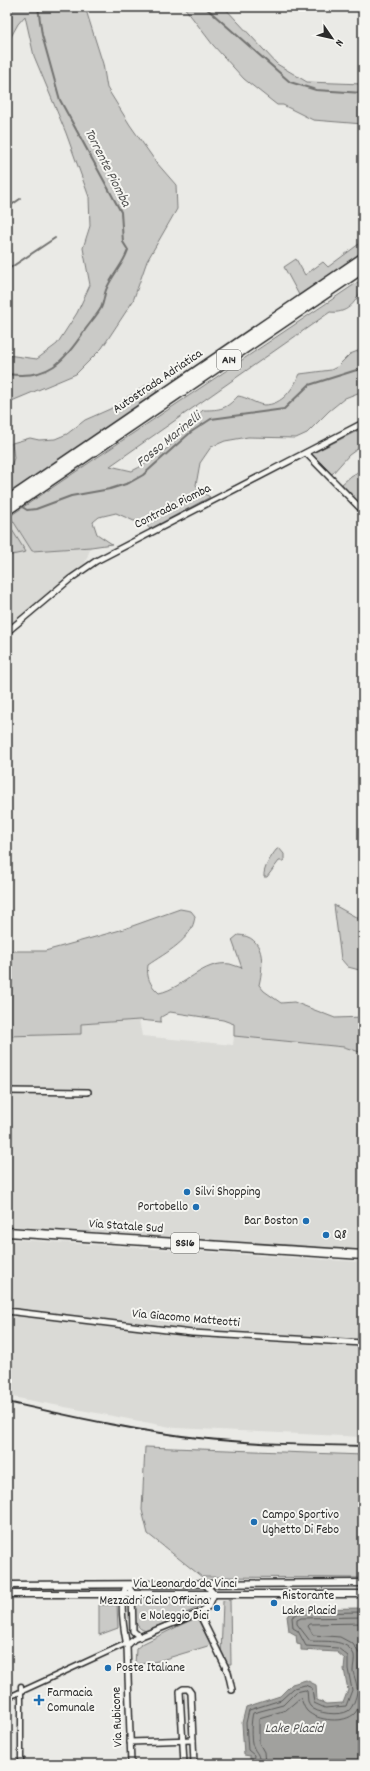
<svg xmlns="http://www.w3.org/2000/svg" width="370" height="1771" viewBox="0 0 370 1771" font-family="Dekko,sans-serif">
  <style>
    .built { fill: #dadad6 }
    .green { fill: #cacac7; stroke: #7a7a79 }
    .water { fill: #a1a19e; stroke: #727270 }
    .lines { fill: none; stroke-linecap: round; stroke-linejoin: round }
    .shore { stroke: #5a5a59; stroke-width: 1 }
    .stream { stroke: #727270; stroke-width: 2 }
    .pedestrian-casing { stroke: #2b2b2b; stroke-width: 7 }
    .minor-casing { stroke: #2b2b2b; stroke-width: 8 }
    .tertiary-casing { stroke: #2b2b2b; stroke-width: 9 }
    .primary-casing { stroke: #2b2b2b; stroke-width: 11 }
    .motorway-casing { stroke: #2b2b2b; stroke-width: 12 }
    .pedestrian { stroke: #f6f6f2; stroke-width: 4 }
    .minor { stroke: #f6f6f2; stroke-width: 5 }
    .tertiary { stroke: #f6f6f2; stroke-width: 6 }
    .primary { stroke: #f6f6f2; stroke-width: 8 }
    .motorway { stroke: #f6f6f2; stroke-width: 9 }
    .rail { stroke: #2b2b2b; stroke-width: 2 }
    .poi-dot { fill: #1f6fb2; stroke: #f6f6f2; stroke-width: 1.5 }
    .labels { text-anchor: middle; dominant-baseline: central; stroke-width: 4; stroke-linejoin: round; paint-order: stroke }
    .shield { fill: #f6f6f2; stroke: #686867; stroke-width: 1 }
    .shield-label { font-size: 12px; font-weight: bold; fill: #2b2b2b }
    .street-label { font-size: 13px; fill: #2b2b2b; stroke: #f6f6f2 }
    .poi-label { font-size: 13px; fill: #2b2b2b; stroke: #f6f6f2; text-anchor: start }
    .water-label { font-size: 14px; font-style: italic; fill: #545453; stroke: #f6f6f2 }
  </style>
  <rect width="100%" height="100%" fill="#eaeae6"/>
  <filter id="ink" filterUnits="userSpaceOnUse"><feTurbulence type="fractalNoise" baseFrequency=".025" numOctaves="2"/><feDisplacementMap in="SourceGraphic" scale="8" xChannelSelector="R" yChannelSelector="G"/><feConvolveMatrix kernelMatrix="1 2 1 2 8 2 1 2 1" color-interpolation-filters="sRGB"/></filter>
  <g filter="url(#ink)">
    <g class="built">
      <polygon points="10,516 32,551 91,547 85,563 7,627 7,518"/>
      <polygon points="139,1020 142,1036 233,1045 234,1036 344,1047 363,1053 363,1251 7,1226 7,1036 80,1034 81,1024"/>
      <polygon points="7,1239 363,1262 363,1437 176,1428 7,1396"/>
    </g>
    <g class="green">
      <polygon points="7,7 85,7 103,64 107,88 130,125 156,162 176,185 177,209 147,261 133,301 102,348 76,374 7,403 7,355 37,359 57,344 77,313 90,285 83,248 90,226 89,197 66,133 34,56 25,16 18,24 7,44"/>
      <polygon points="184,7 224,7 277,64 307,82 363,84 363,124 313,120 283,105 277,105 244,79 213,45"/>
      <polygon points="363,241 363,253 299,295 284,267 296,259 305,275 323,262 328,267"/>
      <path d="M358,282l3,8c-6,14 -15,24 -31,22l-220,154 22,5c18,-9 35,-20 48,-36 8,-9 14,-17 23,-25 18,0 23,-1 35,-14 9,1 17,8 26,9 19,0 29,-17 36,-31l31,-4 6,-3 13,-13 13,-5v42l-18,7 -16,13 -22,22 -11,5 -48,-1 -23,4 -14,6 -11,16 -4,22 4,6 10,6 -60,32 -7,-8h-9l-18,-8 -17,4 -6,5 4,12 15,10 -21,3 -59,4 -22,-35z"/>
      <polygon points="160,376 156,393 7,496 7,476 14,458 12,443 30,438 39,440 55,439 67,434 85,420 110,409"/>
      <polygon points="363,428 363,445 349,455 332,474 311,454"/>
      <polygon points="363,469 363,507 342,484 351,476"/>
      <polygon points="7,522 26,552 7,556"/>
      <path d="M279,848l5,6v7h-5l-12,16h-3c-1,-9 7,-20 12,-27z"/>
      <polygon points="334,905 363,921 363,971 348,967 341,959"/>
      <path d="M180,909l11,2 4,5c-2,24 -30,37 -47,49 -2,12 2,20 11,28 25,-5 44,-33 71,-29 4,1 8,3 12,4l-10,-28 6,-5c27,1 26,29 21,50l5,6 17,12 13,-1 41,16 28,-1v36l-19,-6 -110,-11v-12l-11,-4 -53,-8 -9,5v5l-22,-2 -58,4v10l-74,2v-85h38l79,-22z"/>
      <polygon points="145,1447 363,1455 363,1578 202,1577 148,1534 142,1510"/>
      <path d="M210,1599l-13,9 -50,23c-15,-2 -13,-20 -13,-31z"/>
      <polygon points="230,1600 231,1664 225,1664 221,1656 223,1601"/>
      <polygon points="99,1605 117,1605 118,1628 99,1635"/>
      <polygon points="197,1617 211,1645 158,1661 135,1665 136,1649 142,1644"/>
    </g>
    <polygon class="water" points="363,1608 363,1764 245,1764 245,1762 250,1761 250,1756 244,1755 242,1723 246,1707 280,1696 292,1684 306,1680 316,1685 317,1700 326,1704 343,1703 348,1690 344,1669 345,1659 337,1652 301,1650 301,1645 297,1644 296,1635 289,1631 287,1616 297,1609"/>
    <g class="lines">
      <g class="shore">
        <polyline points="363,1623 310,1624 308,1626 313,1635 340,1637 353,1644 360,1655 359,1669 363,1687"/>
        <polyline points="253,1764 254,1755 248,1750 246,1723 249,1710 281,1700 294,1688 305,1685 312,1688 314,1703 325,1708 346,1706 352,1690 348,1669 348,1656 338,1648 306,1646 298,1631 293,1628 292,1617 299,1613 363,1612"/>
        <path d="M259,1764c1,-11 -3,-10 -6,-18 -3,-6 -2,-27 0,-33l30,-8 13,-13 9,-2 2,1c1,5 0,11 3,15 6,8 30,10 38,5 5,-3 8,-14 9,-19 1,-7 -3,-15 -4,-21 0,-5 2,-11 1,-16 -7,-17 -30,-13 -44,-14l-13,-17v-4l4,-2 62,-1"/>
        <path d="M265,1764l-1,-12 -5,-9v-25l27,-8 14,-12c3,3 3,9 7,13 10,10 38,13 48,2 4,-5 6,-14 8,-21"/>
      </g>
      <g class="stream">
        <polyline points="205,7 290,82 316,90 363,93"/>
        <polyline points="7,208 20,199"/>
        <polyline points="7,270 55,238"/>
        <path d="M7,374c41,6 57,-12 78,-44 5,-7 12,-15 16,-22 3,-6 3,-13 5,-18 6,-15 17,-25 22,-40l-5,-8 -2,-30 -61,-112 -18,-65 -4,-28"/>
        <polyline points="19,505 27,510 36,509 71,496 110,489 129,483 143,475 191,432 211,419 284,409 309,385 363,368"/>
      </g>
      <defs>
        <g id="pedestrian">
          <polyline points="7,1698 127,1643"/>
          <polyline points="21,1764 21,1686"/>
        </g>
        <g id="minor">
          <polyline points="306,453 363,511"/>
          <polyline points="7,632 70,579 96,561 363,423"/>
          <polyline points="7,1091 88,1092"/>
          <polyline points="7,1311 192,1333 363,1343"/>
          <polyline points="199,1613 228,1672 232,1690"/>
          <polyline points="127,1646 134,1639 199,1613 209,1606 214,1594 205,1584"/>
          <polyline points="130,1742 193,1740"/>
          <path d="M131,1764l-4,-118c-3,-15 -9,-48 0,-61l5,7 1,39 7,6"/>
          <polyline points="184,1764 180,1691 183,1689 188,1689 191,1693 194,1764"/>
        </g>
        <g id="tertiary">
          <polyline points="7,1585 363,1583"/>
          <polyline points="7,1594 363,1594"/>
        </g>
        <polyline id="primary" points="7,1232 363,1255"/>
        <g id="motorway">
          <polyline points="7,501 363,258"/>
          <polyline points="7,510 363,268"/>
        </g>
      </defs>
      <use href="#pedestrian" class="pedestrian-casing"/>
      <use href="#minor" class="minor-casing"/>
      <use href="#tertiary" class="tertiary-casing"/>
      <use href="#primary" class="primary-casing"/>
      <use href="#motorway" class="motorway-casing"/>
      <use href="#pedestrian" class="pedestrian"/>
      <use href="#minor" class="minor"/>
      <use href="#tertiary" class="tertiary"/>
      <use href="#primary" class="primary"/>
      <use href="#motorway" class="motorway"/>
      <path class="rail" d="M7,1402c63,14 127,29 192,36 54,6 109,7 164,8"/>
    </g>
  </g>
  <g class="poi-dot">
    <circle cx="187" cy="1192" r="4"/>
    <circle cx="196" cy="1207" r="4"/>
    <circle cx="306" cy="1221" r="4"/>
    <circle cx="326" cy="1235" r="4"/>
    <circle cx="254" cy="1522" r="4"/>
    <circle cx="274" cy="1603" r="4"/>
    <circle cx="217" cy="1608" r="4"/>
    <circle cx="108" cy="1668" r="4"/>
    <path d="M37 1694h4v4h4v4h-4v4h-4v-4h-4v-4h4z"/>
  </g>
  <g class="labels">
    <g class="shield">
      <rect x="217" y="350" width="24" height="20" rx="3"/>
      <rect x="171" y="1233" width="28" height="20" rx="3"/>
    </g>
    <g class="shield-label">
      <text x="229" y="360">A14</text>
      <text x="185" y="1243">SS16</text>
    </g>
    <g class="street-label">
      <text transform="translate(158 382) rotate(-34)">Autostrada Adriatica</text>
      <text transform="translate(173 507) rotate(-27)">Contrada Piomba</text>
      <text transform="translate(126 1227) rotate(4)">Via Statale Sud</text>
      <text transform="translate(186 1319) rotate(5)">Via Giacomo Matteotti</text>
      <text x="185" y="1584">Via Leonardo da Vinci</text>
      <text transform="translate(118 1717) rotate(-92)">Via Rubicone</text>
    </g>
    <g class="poi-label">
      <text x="195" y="1192">Silvi Shopping</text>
      <text x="188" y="1207" text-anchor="end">Portobello</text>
      <text x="298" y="1221" text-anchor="end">Bar Boston</text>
      <text x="334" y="1235">Q8</text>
      <text x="262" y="1515">Campo Sportivo<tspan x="262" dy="15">Ughetto Di Febo</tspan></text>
      <text x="282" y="1596">Ristorante<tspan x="282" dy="15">Lake Placid</tspan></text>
      <text x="209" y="1601" text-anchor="end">Mezzadri Ciclo Officina<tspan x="209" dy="15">e Noleggio Bici</tspan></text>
      <text x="116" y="1668">Poste Italiane</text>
      <text x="47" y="1693">Farmacia<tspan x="47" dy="15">Comunale</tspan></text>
    </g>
    <g class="water-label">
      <text transform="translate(107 168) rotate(63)">Torrente Piomba</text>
      <text transform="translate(169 440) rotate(-39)">Fosso Marinelli</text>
      <text x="294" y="1729">Lake Placid</text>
    </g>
  </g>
  <rect width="370" height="1771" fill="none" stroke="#f6f6f2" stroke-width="24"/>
  <rect x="12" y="12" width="346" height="1747" fill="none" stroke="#2b2b2b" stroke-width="1.5" filter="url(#ink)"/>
  <g transform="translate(332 38) rotate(124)" stroke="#f6f6f2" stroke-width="3" paint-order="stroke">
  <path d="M0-3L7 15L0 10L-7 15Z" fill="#2b2b2b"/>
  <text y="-6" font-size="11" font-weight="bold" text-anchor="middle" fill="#2b2b2b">N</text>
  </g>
</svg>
